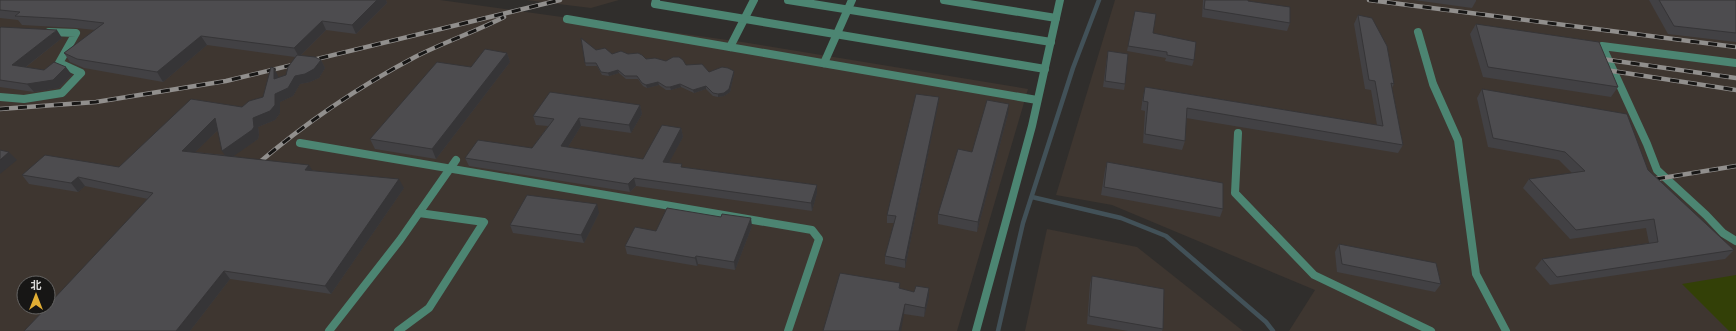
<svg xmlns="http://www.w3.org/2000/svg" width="1736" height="331" viewBox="0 0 1736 331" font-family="Karla,'Noto Sans SC',sans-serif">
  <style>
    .built { fill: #3e3630; fill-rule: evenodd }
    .green { fill: #334007 }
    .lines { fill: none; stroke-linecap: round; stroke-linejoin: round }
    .stream { stroke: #425158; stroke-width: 4.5 }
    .service { stroke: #4c8572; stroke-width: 8 }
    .minor { stroke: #4c8572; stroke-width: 8 }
    .rail-casing { stroke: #918f8d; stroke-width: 4.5 }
    .rail { stroke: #171615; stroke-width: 3; stroke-dasharray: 9; stroke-linecap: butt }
    .wall { fill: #424144; fill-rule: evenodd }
    .shaded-wall { fill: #363537 }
    .building { fill: #4d4c4f; stroke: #363537 }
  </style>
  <rect width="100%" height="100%" fill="#302e2c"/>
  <g class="built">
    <path d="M0,0h440l302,42 286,47 -71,242h-957zM24,283h24v24h-24z"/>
    <polygon points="526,0 619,0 591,8"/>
    <polygon points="1115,0 1736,0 1736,331 1289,331 1315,290 1112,205 1056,195"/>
    <polygon points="1047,229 1137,247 1243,331 1025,331"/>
  </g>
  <polygon class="green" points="1736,275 1736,331 1729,331 1682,284"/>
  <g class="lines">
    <g class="stream">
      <polyline points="1032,197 1121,218 1166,236 1266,322 1273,331"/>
      <polyline points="998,331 1023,223 1073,68 1099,0"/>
    </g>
    <g class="service">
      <polyline points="1418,32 1433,84 1458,140 1476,274 1506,331"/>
      <polyline points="730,47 754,0"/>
      <polyline points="1736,63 1602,46 1647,144 1657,170 1706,215 1723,233 1736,241"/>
      <polyline points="0,97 24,99 62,93 81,73 59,63 76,33 49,32"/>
      <polyline points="1238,133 1235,193 1314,275 1431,331"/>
      <polyline points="300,143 812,230 819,239 788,331"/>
      <polyline points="329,331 400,240 456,160"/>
      <polyline points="398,331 429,308 484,222 419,213"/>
    </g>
    <g class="minor">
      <polyline points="656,0 655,4 1045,69"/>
      <polyline points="788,0 1051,42"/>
      <polyline points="944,0 1056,18"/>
      <polyline points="567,19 1037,100"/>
      <polyline points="824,63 852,0"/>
      <polyline points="976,331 1032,126 1060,0"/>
    </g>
    <defs>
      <g id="rail">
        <polyline points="1369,0 1736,47"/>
        <polyline points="1595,58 1736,78"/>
        <polyline points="1599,69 1736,90"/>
        <polyline points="0,109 96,102 226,81 560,0"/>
        <path d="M255,166c49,-42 103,-79 160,-109 29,-15 60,-25 89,-40"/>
        <polyline points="1656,179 1736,166"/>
      </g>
    </defs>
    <use href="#rail" class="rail-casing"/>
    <use href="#rail" class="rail"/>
  </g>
  <g class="wall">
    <path d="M0,0h386l1,3 -31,31 -30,-4 -25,25 20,5 4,8 -6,10 -9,4 -10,2 -7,12 -13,6v11l-5,7 -17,7 1,8 -1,4 -25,17 79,14 92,18 -73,106 -101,-15 -40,52h-166l124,-132 -63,-13 -7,6 -49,-8 -7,-9 97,-8 144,-70 15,-21v2l8,-3 9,-18 -88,-12 -44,37 -79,-14 -14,-6 -6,-9 31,-23 -19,-2 -54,-3 -4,-5 -18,-2zM218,130l7,25 -30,-3z"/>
    <polygon points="1203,0 1248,0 1248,1 1290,23 1287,31 1202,17"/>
    <polygon points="1414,0 1476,0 1476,1 1472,8"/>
    <polygon points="1649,0 1736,0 1736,42 1668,34"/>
    <polygon points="1135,11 1153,33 1194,60 1192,66 1165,61 1166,58 1127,51"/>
    <polygon points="1358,15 1394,84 1392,88 1403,145 1398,153 1186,118 1185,141 1182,150 1143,143 1145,111 1141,110 1143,96 1145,87 1377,125 1371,90 1365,89 1354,24"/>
    <polygon points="1476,24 1618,87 1611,97 1483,77 1470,34"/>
    <polygon points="0,28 62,38 26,67 72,75 59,88 34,92 0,87"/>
    <polygon points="596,50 612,54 628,54 646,59 666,61 686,65 709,72 734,74 730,92 724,96 718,97 713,96 706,89 694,93 681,87 671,90 666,90 659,85 647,88 643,86 638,79 626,79 619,73 609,76 602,75 597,66 586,66 585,63"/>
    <polygon points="1108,51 1125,84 1124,90 1103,87 1107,57"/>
    <polygon points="507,53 510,62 436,159 375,149 370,139 471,67"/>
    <polygon points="1482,89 1648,170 1734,250 1725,259 1550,285 1535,268 1542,259 1649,243 1646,228 1570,239 1523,188 1529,179 1572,173 1559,160 1488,147 1477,98"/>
    <polygon points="939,97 938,105 905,268 885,264 885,256 894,223 887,223 887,215"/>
    <polygon points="640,105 642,114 631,133 581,126 568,147 643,159 681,128 683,137 669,162 682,167 817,185 817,193 812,211 636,186 630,192 469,166 465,158 532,148 548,126 536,125 533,116"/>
    <polygon points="1008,114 977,232 938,224 938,214 972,152"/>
    <polygon points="1107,162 1223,209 1220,217 1101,195 1105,170"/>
    <polygon points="599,213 584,243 513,233 510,225"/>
    <polygon points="752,226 735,270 698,264 697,266 627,254 625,246 656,231"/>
    <polygon points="1339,244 1441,284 1435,292 1337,272 1335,252"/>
    <polygon points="1092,276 1163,329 1162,331 1128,331 1087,324 1090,284"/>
    <polygon points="900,283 900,289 914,292 929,288 929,297 924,317 904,314 823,331"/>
  </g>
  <g class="shaded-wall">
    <polygon points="377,0 386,0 387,3 356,34 352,25"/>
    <polygon points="322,21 326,30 299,57 294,48"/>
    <polygon points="57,30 62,38 18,73 12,65"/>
    <polygon points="201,36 207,45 163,82 157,72"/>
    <polygon points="507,53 510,62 436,159 432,149"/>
    <polygon points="321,60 325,68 319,78 310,82 300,84 293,96 280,102 280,113 275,120 258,127 259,135 258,139 228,160 222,151 253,118 275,94 295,76"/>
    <polygon points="66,67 72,75 59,88 34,92 27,84"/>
    <polygon points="274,68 278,76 279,87 274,79"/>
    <polygon points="618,70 619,73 609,76 608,73"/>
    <polygon points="734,71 734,74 730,92 724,96 718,97 718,94"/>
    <polygon points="658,82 659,85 647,88 646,85"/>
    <polygon points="680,84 681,87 671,90 670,87"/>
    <polygon points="706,86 706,89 694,93 693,90"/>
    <polygon points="939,97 938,105 905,268 905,260"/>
    <polygon points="1009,104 1008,114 977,232 978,222"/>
    <polygon points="640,105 642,114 631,133 629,125"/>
    <polygon points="215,118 221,127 188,159 182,151"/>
    <polygon points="579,118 581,126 563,155 561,146"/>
    <polygon points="681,128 683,137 665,170 663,162"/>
    <polygon points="9,152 17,160 0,174 0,160"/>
    <polygon points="309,165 314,173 305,170"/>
    <polygon points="78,177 85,186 78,192 71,183"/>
    <polygon points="634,178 636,186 630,192 628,184"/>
    <polygon points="399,179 404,188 331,294 325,286"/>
    <polygon points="817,185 817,193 812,211 811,203"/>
    <polygon points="597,204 599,213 584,243 581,235"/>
    <polygon points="751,218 752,226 735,270 734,262"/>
    <polygon points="696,256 698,264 697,266 695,258"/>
    <polygon points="224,271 230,279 190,331 176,331"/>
    <polygon points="929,288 929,297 924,317 925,308"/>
    <polygon points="905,304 904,314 901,331 899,331"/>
  </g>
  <g class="building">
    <polygon points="0,0 377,0 352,25 322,21 294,48 201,36 157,72 77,59 64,53 104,23 70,19 15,16 20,12 0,10"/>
    <polygon points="1205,0 1248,0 1248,1 1290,7 1290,23 1204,9"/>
    <polygon points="1659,0 1736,0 1736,33 1674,26"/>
    <polygon points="1135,11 1156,14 1153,33 1196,42 1194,60 1167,55 1167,52 1128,46"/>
    <polygon points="1358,15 1372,18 1387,46 1394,84 1391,83 1403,145 1187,108 1185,141 1145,134 1148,102 1143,101 1145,87 1383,126 1375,81 1369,80"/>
    <polygon points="1476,24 1599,42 1618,87 1488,67"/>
    <polygon points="1,27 57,30 12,65 44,70 54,62 66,67 53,80 27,84 0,80 0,28"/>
    <polygon points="581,38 596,50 605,48 612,54 621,51 628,54 638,53 642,55 646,59 655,58 666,61 673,57 679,57 683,60 686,65 702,64 709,72 722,67 728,68 734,71 729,89 724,93 718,94 713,93 706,86 693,90 680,84 670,87 666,87 658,82 646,85 642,83 637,76 625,76 618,70 608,73 601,72 596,63 585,63"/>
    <polygon points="485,49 507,53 432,149 370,139 437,62 471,67"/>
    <polygon points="1108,51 1128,54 1125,84 1105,81"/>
    <polygon points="297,55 315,57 321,60 314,69 305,74 295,76 288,88 275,94 275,105 270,111 253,118 254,127 252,130 222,151 215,118 182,151 309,165 305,170 399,179 325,286 224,271 176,331 24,331 47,307 48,307 48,305 153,193 78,177 71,183 22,175 45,155 119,167 191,99 242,107 249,101 263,97 271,67 274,68 274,79 286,75 288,67"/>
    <polygon points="1482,89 1627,114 1648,170 1734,250 1557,277 1542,259 1658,242 1654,219 1576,230 1529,179 1585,171 1565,152 1493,138"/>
    <polygon points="550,92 640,105 629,125 579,118 561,146 643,159 662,125 681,128 663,162 682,164 681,167 817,185 811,203 634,178 628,184 465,158 478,140 532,148 554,119 533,116"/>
    <polygon points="916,94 939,97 905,260 885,256 896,216 887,215"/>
    <polygon points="987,100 1009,104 978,222 938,214 958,149 972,152"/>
    <polygon points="0,150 9,152 0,160"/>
    <polygon points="1107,162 1223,183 1223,209 1104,187"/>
    <polygon points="527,195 597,204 581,235 510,225"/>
    <polygon points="667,208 721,217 722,214 751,218 734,262 696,256 695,258 625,246 635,227 656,231"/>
    <polygon points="1339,244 1436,263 1441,284 1342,264"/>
    <polygon points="840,273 900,283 899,288 914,292 916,286 929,288 925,308 905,304 899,331 823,331"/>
    <polygon points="1092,276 1164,289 1163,329 1089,316"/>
  </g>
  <g transform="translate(36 295)"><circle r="19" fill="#171615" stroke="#656463"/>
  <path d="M0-3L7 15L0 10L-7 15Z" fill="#e2ae34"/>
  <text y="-6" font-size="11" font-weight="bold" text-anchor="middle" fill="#dad9d7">北</text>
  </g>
</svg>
